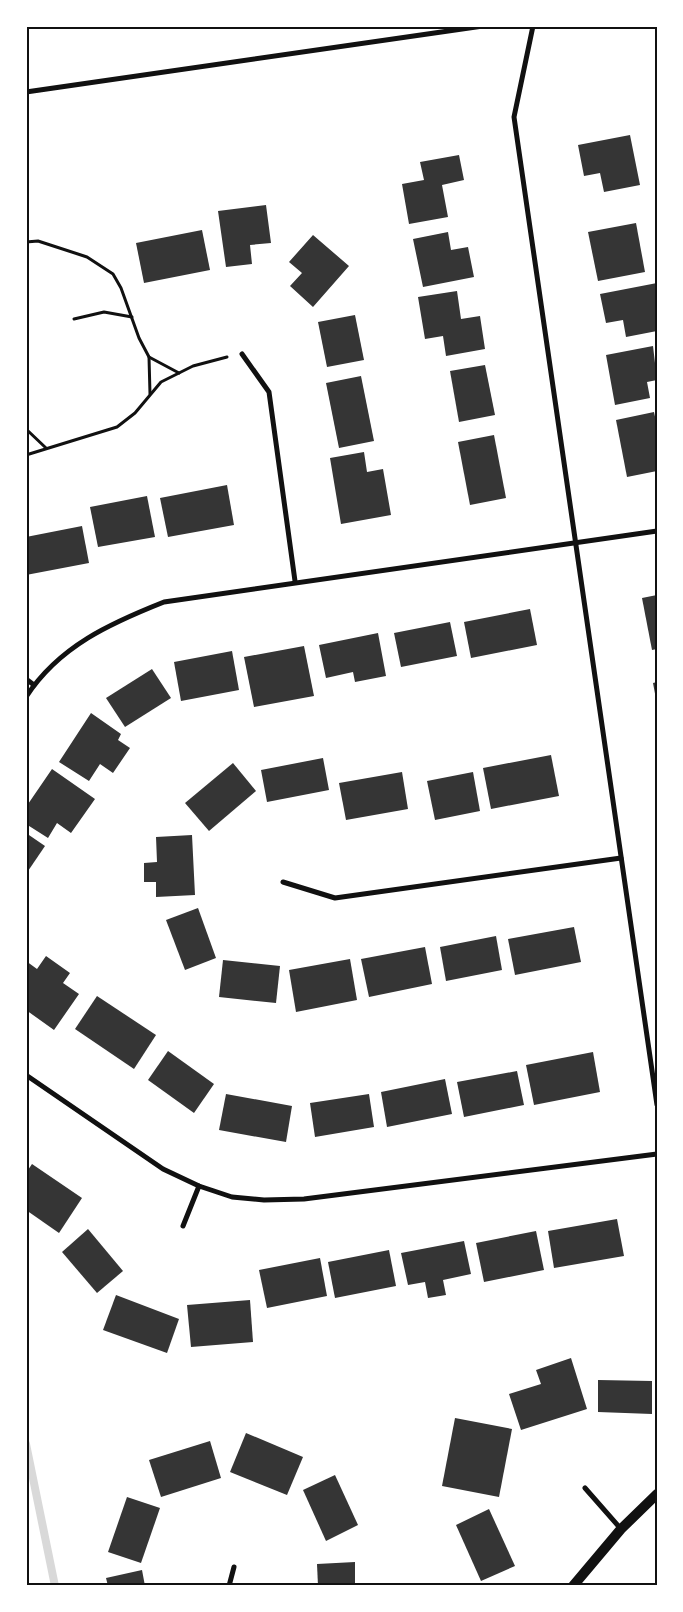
<svg xmlns="http://www.w3.org/2000/svg" width="683" height="1612" viewBox="0 0 683 1612" font-family="Ubuntu,sans-serif">
  <style>
    .lines { fill: none; stroke-linecap: round; stroke-linejoin: round }
    .stream { stroke: #d9d9d9; stroke-width: 8 }
    .building { fill: #353535 }
    .path { stroke: #111; stroke-width: 3 }
    .minor { stroke: #111; stroke-width: 5 }
    .secondary { stroke: #111; stroke-width: 10 }
    .neatline { fill: none; stroke: #111; stroke-width: 2 }
  </style>
  <rect width="100%" height="100%" fill="#fff"/>
  <g class="lines">
    <polyline class="stream" points="26,1444 55,1586"/>
  </g>
  <g class="building">
    <polygon points="630,135 640,185 604,192 600,173 584,176 578,145"/>
    <polygon points="459,155 464,180 442,185 448,217 409,224 402,184 424,180 420,162"/>
    <polygon points="266,205 271,243 250,245 252,264 226,267 218,211"/>
    <polygon points="636,223 645,272 598,281 588,232"/>
    <polygon points="202,230 210,270 144,283 136,243"/>
    <polygon points="448,232 451,250 468,247 474,277 423,287 413,239"/>
    <polygon points="313,235 349,266 313,307 290,286 302,273 289,262"/>
    <polygon points="657,283 657,331 626,337 623,320 606,323 600,294"/>
    <polygon points="457,291 461,319 480,316 485,349 446,356 443,336 425,339 418,297"/>
    <polygon points="355,315 364,360 327,367 318,322"/>
    <polygon points="653,346 657,380 647,382 650,398 615,405 606,355"/>
    <polygon points="485,365 495,415 459,422 450,371"/>
    <polygon points="361,376 374,441 339,448 326,383"/>
    <polygon points="654,412 657,426 657,471 627,477 616,420"/>
    <polygon points="494,435 506,498 470,505 458,442"/>
    <polygon points="364,452 367,472 383,469 391,515 341,524 330,458"/>
    <polygon points="227,485 234,525 168,537 160,498"/>
    <polygon points="147,496 155,537 98,547 90,507"/>
    <polygon points="82,526 89,563 26,575 26,537"/>
    <polygon points="657,595 657,649 652,650 642,598"/>
    <polygon points="530,609 537,645 471,658 464,622"/>
    <polygon points="450,622 457,656 401,667 394,633"/>
    <polygon points="378,633 386,676 355,682 353,672 326,678 319,645"/>
    <polygon points="304,646 314,696 254,707 244,657"/>
    <polygon points="232,651 239,690 181,701 174,662"/>
    <polygon points="152,669 171,698 125,727 106,698"/>
    <polygon points="657,682 657,699 656,699 653,683"/>
    <polygon points="91,713 121,734 118,740 130,748 113,773 100,764 89,781 59,762"/>
    <polygon points="551,755 559,796 491,809 483,768"/>
    <polygon points="323,758 329,790 267,802 261,770"/>
    <polygon points="233,763 256,791 209,831 185,803"/>
    <polygon points="52,769 95,799 71,833 57,823 48,838 26,824 26,807"/>
    <polygon points="402,772 408,809 346,820 339,783"/>
    <polygon points="473,772 480,811 435,820 427,781"/>
    <polygon points="26,833 45,846 26,874"/>
    <polygon points="192,835 195,895 156,897 156,882 144,882 144,863 157,862 156,837"/>
    <polygon points="198,908 216,958 185,970 166,920"/>
    <polygon points="574,927 581,962 515,975 508,939"/>
    <polygon points="496,936 502,970 446,981 440,947"/>
    <polygon points="425,947 432,984 369,997 361,959"/>
    <polygon points="46,956 70,973 63,983 79,994 54,1030 26,1010 26,961 37,969"/>
    <polygon points="350,959 357,1000 296,1012 289,970"/>
    <polygon points="223,960 280,966 276,1003 219,997"/>
    <polygon points="97,996 156,1035 134,1069 75,1029"/>
    <polygon points="168,1051 214,1084 194,1113 148,1080"/>
    <polygon points="593,1052 600,1092 534,1105 526,1065"/>
    <polygon points="517,1071 524,1105 464,1117 457,1082"/>
    <polygon points="445,1079 452,1114 387,1127 381,1092"/>
    <polygon points="226,1094 292,1106 286,1142 219,1130"/>
    <polygon points="369,1094 374,1127 315,1137 310,1103"/>
    <polygon points="32,1164 82,1198 59,1233 26,1210 26,1173"/>
    <polygon points="617,1219 624,1256 554,1268 548,1231"/>
    <polygon points="88,1229 123,1271 97,1293 62,1252"/>
    <polygon points="536,1231 544,1270 484,1282 476,1243"/>
    <polygon points="464,1241 471,1274 443,1280 446,1295 428,1298 425,1282 408,1285 401,1253"/>
    <polygon points="389,1250 396,1286 335,1298 328,1262"/>
    <polygon points="320,1258 327,1296 267,1308 259,1270"/>
    <polygon points="116,1295 179,1319 167,1353 103,1330"/>
    <polygon points="250,1300 253,1342 191,1347 187,1305"/>
    <polygon points="571,1358 587,1409 521,1430 509,1394 541,1384 536,1370"/>
    <polygon points="598,1380 652,1381 652,1414 598,1412"/>
    <polygon points="455,1418 512,1429 499,1497 442,1486"/>
    <polygon points="246,1433 303,1457 287,1495 230,1472"/>
    <polygon points="210,1441 221,1478 161,1497 149,1460"/>
    <polygon points="335,1475 358,1525 326,1541 303,1490"/>
    <polygon points="127,1497 160,1508 141,1563 108,1552"/>
    <polygon points="489,1509 515,1566 481,1581 456,1525"/>
    <polygon points="355,1562 355,1586 318,1586 317,1564"/>
    <polygon points="142,1570 145,1586 108,1586 106,1578"/>
  </g>
  <g class="lines">
    <g class="path">
      <polyline points="26,242 38,241 87,257 113,274 121,288 139,338 149,357 150,394"/>
      <polyline points="74,319 104,312 132,317"/>
      <polyline points="149,357 179,373"/>
      <polyline points="26,429 46,448"/>
      <polyline points="26,455 117,427 135,413 161,382 193,366 227,357"/>
    </g>
    <g class="minor">
      <polyline points="533,26 514,117 657,1105"/>
      <polyline points="26,92 483,26"/>
      <polyline points="242,354 269,392 295,581"/>
      <polyline points="26,679 34,685"/>
      <path d="M26,697c33,-51 85,-74 138,-95l493,-71"/>
      <polyline points="283,882 335,898 621,858"/>
      <polyline points="26,1075 163,1169 199,1186 232,1197 264,1200 304,1199 657,1154"/>
      <polyline points="183,1226 199,1186"/>
      <polyline points="585,1488 621,1529"/>
      <polyline points="229,1586 234,1567"/>
    </g>
    <polyline class="secondary" points="573,1586 621,1529 657,1494"/>
  </g>
  <rect width="683" height="1612" fill="none" stroke="#ffffff" stroke-width="55"/>
  <rect x="28" y="28" width="628" height="1556" class="neatline"/>
</svg>
